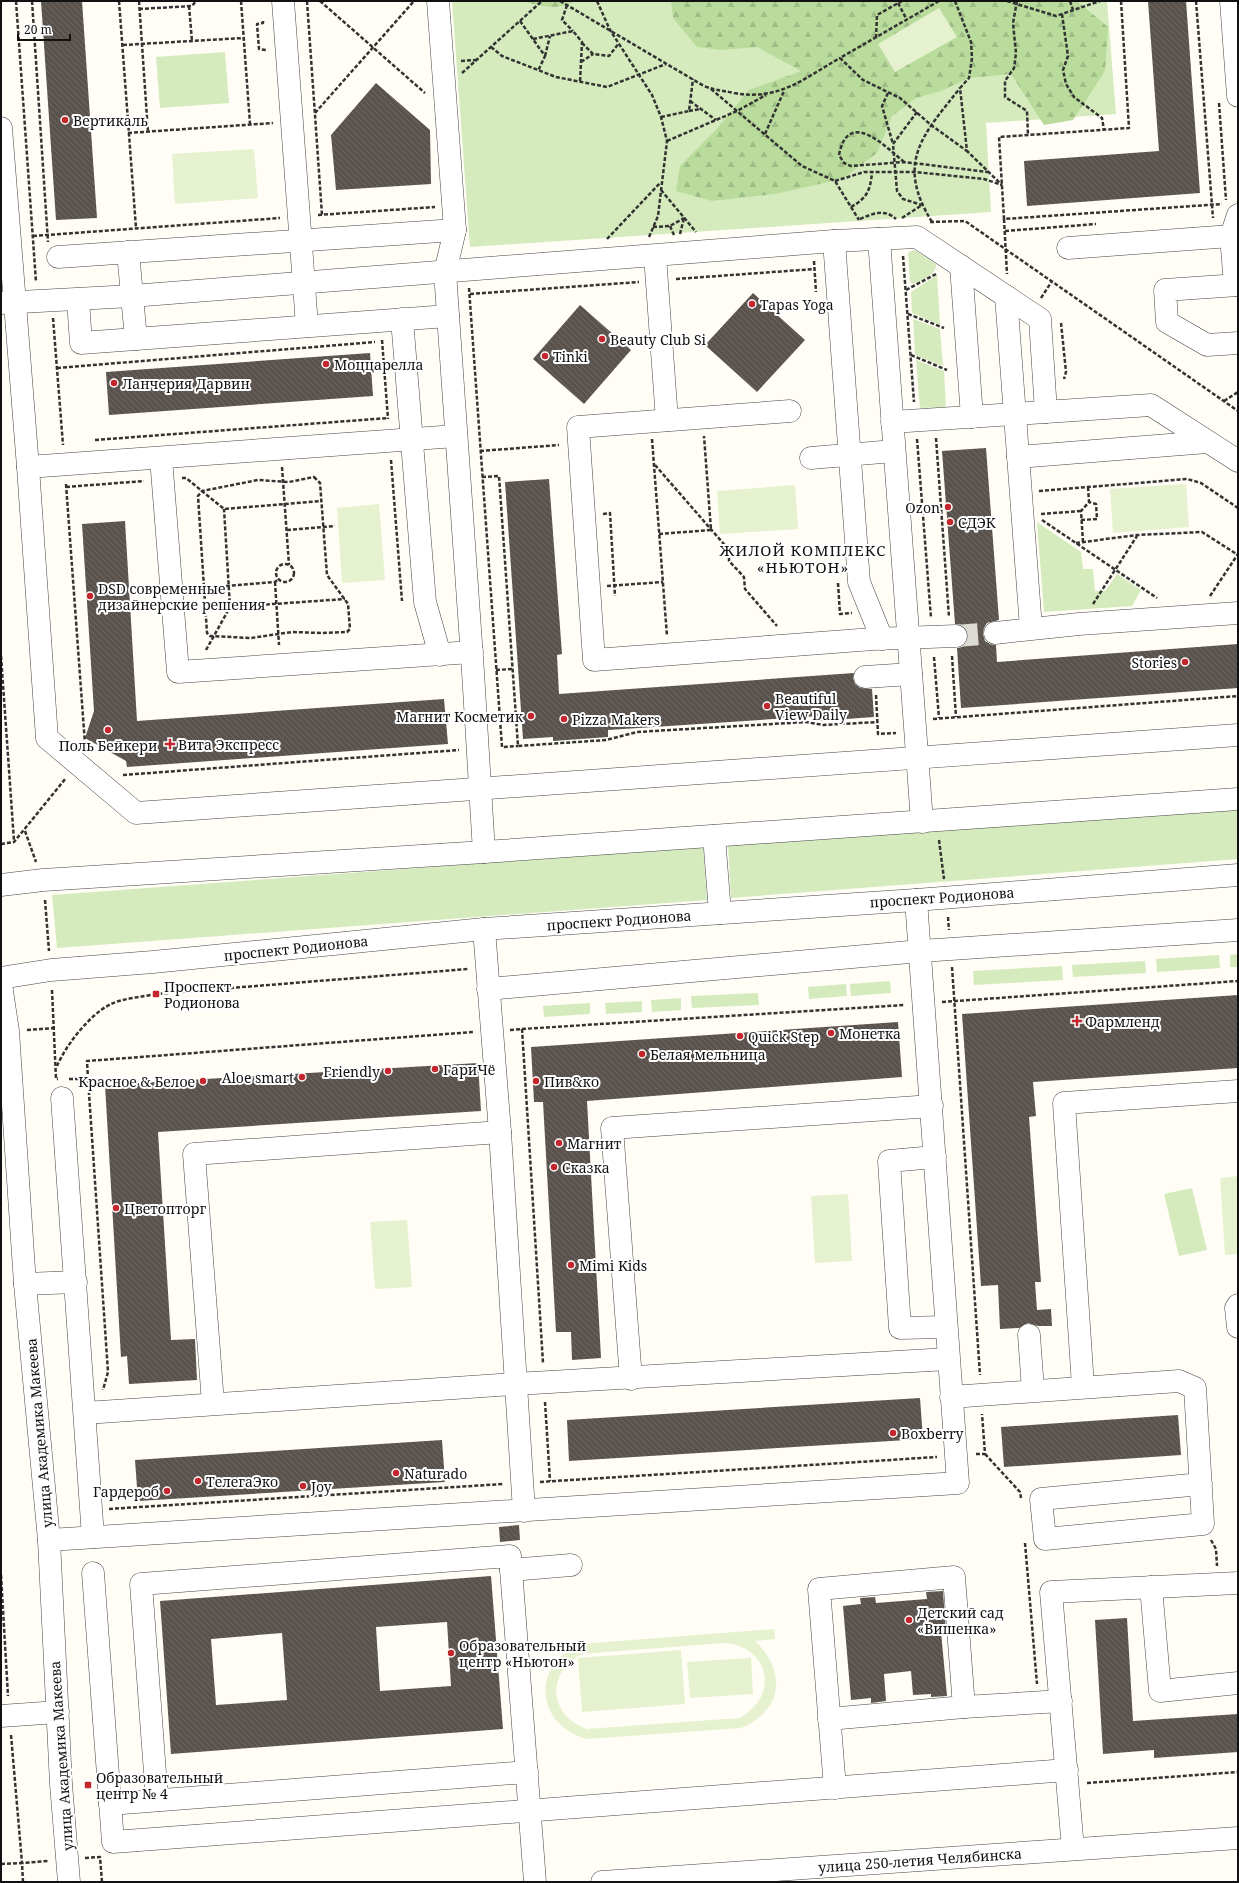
<svg xmlns="http://www.w3.org/2000/svg" width="1239" height="1883" viewBox="0 0 1239 1883" font-family="'Noto Serif',serif">
  <style>
    .grass { fill: #d5ebbd }
    .forest { fill: url(#forest-firs) }
    .pitch { fill: #e6f2cf; fill-rule: evenodd }
    .building { fill: url(#building-back-hatch); fill-rule: evenodd }
    .lines { fill: none; stroke-linecap: round; stroke-linejoin: round }
    .minor-tunnel { stroke: #dbdad3; stroke-width: 22; stroke-dasharray: 22 11; stroke-linecap: butt }
    .minor-casing { stroke: #444; stroke-width: 23 }
    .path { stroke: #333; stroke-width: 2.5; stroke-dasharray: 4 2; stroke-linecap: butt }
    .minor { stroke: #fff; stroke-width: 22 }
    .poi-dot { fill: #c4262e; stroke: #fff; stroke-width: 1.5 }
    .labels { text-anchor: middle; dominant-baseline: central; stroke-width: 4; stroke-linejoin: round; paint-order: stroke }
    .poi-label { font-size: 14px; fill: #111; stroke: #fff; text-anchor: start }
    .street-label { font-size: 14px; fill: #111; stroke: #fff }
    .neighbourhood-label { font-size: 15px; letter-spacing: 1px; fill: #111; stroke: #fff }
  </style>
  <defs>
    <pattern id="forest-firs" width="22" height="20" patternUnits="userSpaceOnUse"><rect width="22" height="20" fill="#b9dc9c"/><path d="M5 1l3.5 6h-7zM16 11l3.5 6h-7z" fill="#9ebc85"/></pattern>
    <pattern id="building-back-hatch" width="6" height="6" patternUnits="userSpaceOnUse"><rect width="6" height="6" fill="#5a524d"/><path d="M-1 5l2 2M0 0l6 6M5-1l2 2" fill="none" stroke="#6d6662"/></pattern>
  </defs>
  <rect width="100%" height="100%" fill="#fffdf5"/>
  <g class="grass">
    <polygon points="452,1 1107,1 1116,114 986,123 991,212 470,247"/>
    <polygon points="225,52 229,103 160,108 156,57"/>
    <path d="M915,250l21,14c1,11 -14,16 -23,20l-3,-2 -2,-29 3,-2z"/>
    <polygon points="937,275 940,325 912,313 911,292"/>
    <polygon points="913,319 940,329 943,366 915,355"/>
    <polygon points="916,360 944,371 946,407 920,408"/>
    <polygon points="1037,522 1081,552 1083,569 1093,569 1095,591 1105,591 1117,574 1141,590 1132,606 1044,612"/>
    <polygon points="1238,807 1238,859 731,898 728,845"/>
    <polygon points="703,847 707,900 57,948 52,895"/>
    <polygon points="1238,954 1238,967 1230,967 1230,955"/>
    <polygon points="1219,955 1220,968 1157,972 1156,959"/>
    <polygon points="1145,961 1146,973 1073,977 1072,965"/>
    <polygon points="1062,966 1063,980 974,985 973,971"/>
    <polygon points="890,981 891,993 851,996 850,984"/>
    <polygon points="846,984 847,996 809,999 808,987"/>
    <polygon points="758,993 759,1005 692,1008 691,996"/>
    <polygon points="681,998 681,1010 652,1012 651,1000"/>
    <polygon points="642,1001 642,1012 606,1014 605,1003"/>
    <polygon points="590,1003 590,1014 544,1017 543,1006"/>
    <polygon points="1192,1188 1207,1250 1179,1256 1164,1194"/>
  </g>
  <g class="forest">
    <path d="M522,1h53c-16,10 -36,5 -53,0z"/>
    <polygon points="671,1 1077,1 1108,27 1105,71 1073,120 1044,125 1011,74 969,78 941,91 916,98 892,116 877,153 842,179 775,194 712,201 676,191 680,166 715,131 749,90 801,71 757,47 721,50 697,47 673,18"/>
  </g>
  <g class="pitch">
    <polygon points="939,8 957,37 895,72 878,44"/>
    <polygon points="254,149 258,198 175,204 172,154"/>
    <polygon points="1186,484 1189,527 1113,533 1110,489"/>
    <polygon points="795,485 798,529 720,534 717,491"/>
    <polygon points="379,504 385,580 342,583 337,508"/>
    <polygon points="1238,1176 1238,1254 1225,1255 1220,1178"/>
    <polygon points="848,1194 852,1261 815,1263 811,1196"/>
    <polygon points="407,1220 412,1287 375,1289 370,1222"/>
    <path d="M774,1629l1,10 -20,2c32,30 28,70 -14,87l-154,11c-52,-14 -56,-74 -7,-95zM724,1643c46,3 56,54 15,75l-152,11c-38,-13 -42,-56 -5,-75z"/>
    <polygon points="681,1650 685,1704 582,1712 578,1658"/>
    <polygon points="751,1658 753,1694 690,1698 687,1662"/>
  </g>
  <g class="building">
    <polygon points="41,1 82,1 97,218 56,220"/>
    <polygon points="1148,1 1186,1 1200,193 1027,206 1024,161 1159,151"/>
    <polygon points="376,83 430,130 431,184 336,190 331,135"/>
    <polygon points="753,293 805,340 757,392 705,345"/>
    <polygon points="580,305 631,350 584,404 533,359"/>
    <polygon points="370,353 373,396 109,415 106,372"/>
    <polygon points="986,448 999,620 987,623 984,628 983,634 985,641 990,644 996,645 997,662 1238,644 1238,688 961,708 957,648 962,647 967,642 968,635 967,630 962,625 955,624 942,451"/>
    <polygon points="549,479 562,654 557,655 559,694 854,673 853,678 855,684 860,688 872,689 874,717 819,721 819,716 608,730 608,737 553,741 553,737 523,739 505,482"/>
    <polygon points="125,521 137,721 444,699 448,744 127,767 126,761 85,738 94,711 82,524"/>
    <polygon points="1238,995 1238,1068 1033,1082 1036,1116 1029,1117 1041,1282 1035,1282 1037,1310 1051,1309 1052,1326 1038,1326 1028,1323 1019,1328 1000,1329 998,1285 981,1286 962,1014"/>
    <polygon points="898,1022 902,1077 587,1101 601,1358 572,1360 571,1332 556,1332 543,1102 534,1102 531,1047"/>
    <polygon points="478,1063 481,1111 158,1132 171,1340 195,1339 197,1380 129,1384 127,1356 121,1357 105,1085"/>
    <polygon points="920,1398 923,1439 569,1461 567,1420"/>
    <polygon points="1178,1415 1181,1455 1004,1467 1001,1427"/>
    <polygon points="442,1440 445,1482 138,1501 135,1460"/>
    <polygon points="519,1525 520,1540 500,1542 499,1527"/>
    <path d="M491,1576l12,153 -332,25 -11,-153zM447,1622l4,64 -71,5 -4,-64zM282,1633l5,67 -71,5 -5,-66z"/>
    <polygon points="943,1591 946,1632 941,1632 947,1696 931,1697 931,1694 913,1695 911,1671 884,1674 886,1701 871,1703 871,1698 851,1700 843,1606 861,1604 860,1598 875,1597 876,1603 927,1599 926,1592"/>
    <polygon points="1127,1618 1133,1721 1238,1714 1238,1752 1154,1758 1154,1750 1103,1754 1095,1620"/>
  </g>
  <g class="lines">
    <polyline class="minor-tunnel" points="956,636 995,633"/>
    <defs>
      <g id="minor">
        <polyline points="283,1 307,326"/>
        <polyline points="438,1 455,230 445,272 473,672 484,852"/>
        <polyline points="1231,1 1238,96"/>
        <polyline points="1,128 28,467 47,738 136,813 1238,735"/>
        <polyline points="1231,236 1235,285"/>
        <polyline points="879,239 922,822"/>
        <polyline points="834,241 859,582 882,639"/>
        <polyline points="1068,248 1231,236 1238,215"/>
        <polyline points="128,252 136,339"/>
        <polyline points="655,256 667,420"/>
        <polyline points="58,257 455,230"/>
        <polyline points="961,266 972,417"/>
        <polyline points="1238,285 1165,290 1167,322 1207,345 1238,343"/>
        <polyline points="1006,296 1031,628"/>
        <polyline points="78,300 81,343 448,316"/>
        <polyline points="1,303 132,296 834,241 917,237 1040,319 1046,412"/>
        <polyline points="402,319 425,602 440,655"/>
        <polyline points="790,411 578,427 594,660 873,639 956,636"/>
        <polyline points="892,422 1151,405 1238,461"/>
        <polyline points="1018,457 1207,442"/>
        <polyline points="161,458 178,672 472,652"/>
        <polyline points="811,458 894,451"/>
        <polyline points="28,467 456,436"/>
        <polyline points="995,633 1079,624 1238,613"/>
        <polyline points="865,677 911,674"/>
        <polyline points="714,836 720,913"/>
        <polyline points="1,885 43,880 484,852 1238,799"/>
        <polyline points="484,929 500,1132 524,1511"/>
        <polyline points="1,978 51,970 153,962 484,929 916,900 1238,875"/>
        <polyline points="1,984 8,1031 25,1284 49,1540 61,1784 69,1882"/>
        <polyline points="488,989 921,951 1238,930"/>
        <polyline points="62,1098 93,1537"/>
        <polyline points="935,1157 889,1161 900,1328 946,1327"/>
        <polyline points="25,1284 76,1282"/>
        <polyline points="1238,1305 1236,1308 1238,1327"/>
        <polyline points="1029,1335 1033,1390"/>
        <polyline points="631,1379 612,1128 932,1106"/>
        <polyline points="1083,1386 1064,1103 1238,1091"/>
        <polyline points="951,1397 1179,1381 1195,1388 1203,1524 1045,1539 1041,1499 1201,1484"/>
        <polyline points="213,1403 194,1154 500,1132"/>
        <polyline points="85,1413 515,1384 948,1359"/>
        <polyline points="49,1540 958,1483 916,900"/>
        <polyline points="511,1570 571,1565"/>
        <polyline points="93,1573 113,1842 1067,1770"/>
        <polyline points="1151,1587 1160,1691 1238,1683"/>
        <polyline points="1,1716 58,1712"/>
        <polyline points="829,1719 964,1707"/>
        <polyline points="835,1788 819,1589 954,1577 964,1707 1061,1701"/>
        <polyline points="157,1800 141,1584 510,1556 535,1882"/>
        <polyline points="110,1804 527,1772"/>
        <polyline points="1073,1849 1051,1592 1238,1583"/>
        <polyline points="602,1882 1238,1838"/>
      </g>
    </defs>
    <use href="#minor" class="minor-casing"/>
    <g class="path">
      <polyline points="16,1 36,282"/>
      <polyline points="32,1 48,242"/>
      <polyline points="119,1 136,228"/>
      <polyline points="139,1 148,132"/>
      <polyline points="241,1 250,124"/>
      <polyline points="307,1 322,215"/>
      <polyline points="320,1 425,93"/>
      <path d="M560,1l144,85c13,5 17,4 30,7 45,8 69,-14 106,-35"/>
      <polyline points="597,1 610,30 652,95 661,117 667,141 658,216 649,237"/>
      <polyline points="939,1 840,58 863,80 900,98 931,125 967,151"/>
      <polyline points="955,1 971,42 972,58 969,78 960,88 967,151 1002,185"/>
      <polyline points="1007,1 1056,16 1100,1"/>
      <polyline points="1017,1 1013,23 1016,53 1014,68 1005,81 1005,97 1027,111 1028,135"/>
      <polyline points="1070,1 1073,10"/>
      <polyline points="1121,1 1129,128 999,137 1004,219 1222,204"/>
      <polyline points="1196,1 1213,218"/>
      <polyline points="898,3 907,20"/>
      <polyline points="567,5 562,20 573,31"/>
      <polyline points="189,6 192,41"/>
      <polyline points="139,9 192,6 196,1"/>
      <polyline points="1062,14 1068,56 1063,70 1066,84 1074,97 1102,118 1104,130"/>
      <polyline points="263,21 263,23 257,24 259,49 266,50"/>
      <polyline points="520,21 545,56 538,71"/>
      <polyline points="876,38 877,15 902,1"/>
      <polyline points="533,39 573,31 582,42 580,82"/>
      <polyline points="582,43 593,54 609,56 619,43"/>
      <polyline points="123,45 243,38"/>
      <polyline points="491,47 502,56 556,77 607,87 666,64"/>
      <polyline points="545,56 550,36"/>
      <polyline points="461,61 476,60"/>
      <polyline points="581,62 593,54"/>
      <polyline points="462,73 542,1"/>
      <polyline points="711,89 802,166 835,181 859,220"/>
      <polyline points="888,93 882,106 893,144"/>
      <polyline points="690,101 716,120"/>
      <polyline points="1219,103 1226,200"/>
      <polyline points="689,111 700,109"/>
      <polyline points="917,112 893,144 897,191 903,199 922,205"/>
      <polyline points="315,113 414,1"/>
      <polyline points="661,117 689,111 693,79"/>
      <polyline points="128,133 273,123"/>
      <polyline points="765,134 784,91"/>
      <polyline points="667,141 737,111 766,95"/>
      <path d="M904,162c-19,-16 -56,-54 -65,-7l5,8 7,3 53,-4 84,10"/>
      <polyline points="835,181 864,172 915,172 984,179 1002,185"/>
      <polyline points="661,190 696,232"/>
      <path d="M851,207c16,-9 19,-16 21,-34"/>
      <polyline points="318,215 435,207"/>
      <polyline points="902,218 922,205"/>
      <path d="M860,219c12,-5 24,-11 36,0"/>
      <polyline points="1004,219 1007,274"/>
      <polyline points="930,222 965,221 1238,411"/>
      <path d="M932,222c-37,-60 -9,-87 28,-134"/>
      <polyline points="670,226 674,235"/>
      <polyline points="653,227 670,226 684,218"/>
      <polyline points="1005,231 1096,224"/>
      <polyline points="680,234 684,218"/>
      <polyline points="33,236 280,218"/>
      <polyline points="607,239 660,183"/>
      <polyline points="903,256 914,402"/>
      <polyline points="814,261 816,292"/>
      <polyline points="676,279 815,269"/>
      <polyline points="469,288 502,747 518,746"/>
      <polyline points="906,290 936,274"/>
      <polyline points="470,294 639,282"/>
      <polyline points="1041,298 1052,281"/>
      <polyline points="908,314 944,328"/>
      <polyline points="53,318 63,445"/>
      <polyline points="1061,323 1066,372 1064,379"/>
      <polyline points="382,340 388,419"/>
      <polyline points="911,355 947,370"/>
      <polyline points="57,368 375,342"/>
      <polyline points="1224,401 1238,392"/>
      <polyline points="936,438 949,617"/>
      <polyline points="652,439 667,636"/>
      <polyline points="917,439 931,618"/>
      <polyline points="95,440 388,418"/>
      <polyline points="480,451 559,445"/>
      <polyline points="391,460 402,601"/>
      <polyline points="655,465 729,550 729,561 744,577 745,589 777,626"/>
      <polyline points="282,467 289,565"/>
      <polygon points="314,477 320,483 327,575 348,604 350,629 347,632 322,633 292,632 251,638 210,636 207,633 198,496 202,491 258,480 289,482"/>
      <polyline points="482,477 499,476 518,746 606,740 637,732 806,722 823,725 878,722"/>
      <polyline points="182,478 186,478 224,509 321,501"/>
      <polyline points="66,484 85,744"/>
      <polyline points="66,487 144,481"/>
      <polyline points="1039,491 1187,479 1201,483 1238,508"/>
      <polyline points="603,514 610,513 615,596"/>
      <polyline points="1041,514 1081,511"/>
      <polyline points="1042,520 1157,598"/>
      <polyline points="1081,520 1097,519 1096,504 1089,502"/>
      <polyline points="287,530 335,526"/>
      <polyline points="659,534 711,530 704,436"/>
      <polyline points="1083,542 1081,511 1089,502 1088,487"/>
      <polyline points="1076,543 1137,535 1202,532 1238,555"/>
      <circle cx="285" cy="573" r="9"/>
      <polyline points="275,582 279,645"/>
      <polyline points="838,583 840,614 852,613"/>
      <polyline points="607,586 663,582"/>
      <polyline points="190,589 275,582 279,579"/>
      <polyline points="1210,596 1238,554"/>
      <polyline points="1093,604 1137,536"/>
      <polyline points="230,607 345,599"/>
      <polyline points="206,650 230,607 224,509"/>
      <polyline points="1,656 14,841"/>
      <polyline points="952,656 956,717"/>
      <polyline points="934,657 939,718"/>
      <polyline points="496,670 512,669"/>
      <polyline points="876,695 878,734 896,733"/>
      <polyline points="933,719 1238,696"/>
      <polyline points="123,775 459,750"/>
      <polyline points="25,831 36,862"/>
      <polyline points="939,840 944,879"/>
      <polyline points="1,844 14,842 66,778"/>
      <polyline points="45,900 49,951"/>
      <polyline points="948,917 949,930"/>
      <polyline points="952,967 980,1375"/>
      <polyline points="52,990 56,1079 58,1079"/>
      <polyline points="942,1002 1238,981"/>
      <polyline points="522,1029 905,1005"/>
      <polyline points="27,1030 55,1028"/>
      <polyline points="510,1030 522,1029 543,1363"/>
      <path d="M57,1066c9,-21 33,-52 54,-62 13,-6 31,-7 45,-10l312,-25"/>
      <polyline points="69,1079 88,1079 87,1061 473,1032"/>
      <polyline points="88,1079 108,1372 103,1390"/>
      <polyline points="545,1402 550,1481"/>
      <polyline points="976,1454 985,1454 982,1414"/>
      <polyline points="985,1454 1020,1492 1021,1498"/>
      <polyline points="540,1482 937,1457"/>
      <polyline points="109,1509 503,1484"/>
      <polyline points="1211,1540 1216,1549 1217,1566"/>
      <polyline points="1025,1543 1037,1684"/>
      <polyline points="1,1575 8,1696"/>
      <polyline points="11,1735 22,1863 48,1861"/>
      <polyline points="1087,1783 1238,1772"/>
      <polyline points="85,1858 100,1857 102,1882"/>
      <polyline points="1,1864 22,1863 23,1882"/>
    </g>
    <use href="#minor" class="minor"/>
  </g>
  <g class="poi-dot">
    <circle cx="65" cy="120" r="4"/>
    <circle cx="752" cy="304" r="4"/>
    <circle cx="602" cy="339" r="4"/>
    <circle cx="545" cy="356" r="4"/>
    <circle cx="326" cy="364" r="4"/>
    <circle cx="114" cy="383" r="4"/>
    <circle cx="948" cy="507" r="4"/>
    <circle cx="950" cy="522" r="4"/>
    <circle cx="90" cy="596" r="4"/>
    <circle cx="1185" cy="662" r="4"/>
    <circle cx="767" cy="706" r="4"/>
    <circle cx="531" cy="716" r="4"/>
    <circle cx="564" cy="719" r="4"/>
    <circle cx="108" cy="730" r="4"/>
    <path d="M168 738h4v4h4v4h-4v4h-4v-4h-4v-4h4z"/>
    <rect x="152" y="990" width="8" height="8" rx="2"/>
    <path d="M1075 1015h4v4h4v4h-4v4h-4v-4h-4v-4h4z"/>
    <circle cx="831" cy="1033" r="4"/>
    <circle cx="740" cy="1036" r="4"/>
    <circle cx="642" cy="1054" r="4"/>
    <circle cx="435" cy="1069" r="4"/>
    <circle cx="388" cy="1071" r="4"/>
    <circle cx="302" cy="1077" r="4"/>
    <circle cx="203" cy="1081" r="4"/>
    <circle cx="536" cy="1081" r="4"/>
    <circle cx="559" cy="1143" r="4"/>
    <circle cx="554" cy="1167" r="4"/>
    <circle cx="116" cy="1208" r="4"/>
    <circle cx="571" cy="1265" r="4"/>
    <circle cx="893" cy="1433" r="4"/>
    <circle cx="396" cy="1473" r="4"/>
    <circle cx="198" cy="1481" r="4"/>
    <circle cx="303" cy="1486" r="4"/>
    <circle cx="167" cy="1491" r="4"/>
    <circle cx="909" cy="1620" r="4"/>
    <circle cx="451" cy="1653" r="4"/>
    <rect x="84" y="1781" width="8" height="8" rx="2"/>
  </g>
  <g class="labels">
    <g class="poi-label">
      <text x="73" y="120">Вертикаль</text>
      <text x="760" y="304">Tapas Yoga</text>
      <text x="610" y="339">Beauty Club Si</text>
      <text x="553" y="356">Tinki</text>
      <text x="334" y="364">Моццарелла</text>
      <text x="122" y="383">Ланчерия Дарвин</text>
      <text x="940" y="507" text-anchor="end">Ozon</text>
      <text x="958" y="522">СДЭК</text>
      <text x="98" y="588">DSD современные<tspan x="98" dy="16">дизайнерские решения</tspan></text>
      <text x="1177" y="662" text-anchor="end">Stories</text>
      <text x="775" y="698">Beautiful<tspan x="775" dy="16">View Daily</tspan></text>
      <text x="523" y="716" text-anchor="end">Магнит Косметик</text>
      <text x="572" y="719">Pizza Makers</text>
      <text x="178" y="744">Вита Экспресс</text>
      <text x="108" y="745" text-anchor="middle">Поль Бейкери</text>
      <text x="164" y="986">Проспект<tspan x="164" dy="16">Родионова</tspan></text>
      <text x="1085" y="1021">Фармленд</text>
      <text x="839" y="1033">Монетка</text>
      <text x="748" y="1036">Quick Step</text>
      <text x="650" y="1054">Белая мельница</text>
      <text x="443" y="1069">ГариЧё</text>
      <text x="380" y="1071" text-anchor="end">Friendly</text>
      <text x="294" y="1077" text-anchor="end">Aloe smart</text>
      <text x="195" y="1081" text-anchor="end">Красное &amp; Белое</text>
      <text x="544" y="1081">Пив&amp;ко</text>
      <text x="567" y="1143">Магнит</text>
      <text x="562" y="1167">Сказка</text>
      <text x="124" y="1208">Цветопторг</text>
      <text x="579" y="1265">Mimi Kids</text>
      <text x="901" y="1433">Boxberry</text>
      <text x="404" y="1473">Naturado</text>
      <text x="206" y="1481">ТелегаЭко</text>
      <text x="311" y="1486">Joy</text>
      <text x="159" y="1491" text-anchor="end">Гардероб</text>
      <text x="917" y="1612">Детский сад<tspan x="917" dy="16">«Вишенка»</tspan></text>
      <text x="459" y="1645">Образовательный<tspan x="459" dy="16">центр «Ньютон»</tspan></text>
      <text x="96" y="1777">Образовательный<tspan x="96" dy="16">центр № 4</tspan></text>
    </g>
    <g class="street-label">
      <text transform="translate(942 897) rotate(-4)">проспект Родионова</text>
      <text transform="translate(619 920) rotate(-4)">проспект Родионова</text>
      <text transform="translate(296 948) rotate(-6)">проспект Родионова</text>
      <text transform="translate(39 1433) rotate(-95)">улица Академика Макеева</text>
      <text transform="translate(61 1756) rotate(-94)">улица Академика Макеева</text>
      <text transform="translate(920 1860) rotate(-4)">улица 250-летия Челябинска</text>
    </g>
    <g class="neighbourhood-label">
      <text x="803" y="550">ЖИЛОЙ КОМПЛЕКС<tspan x="803" dy="17">«НЬЮТОН»</tspan></text>
    </g>
  </g>
  <rect width="1239" height="1883" fill="none" stroke="#111111" stroke-width="4"/>
  <path d="M18 34v6h52v-6" fill="none" stroke="#111111" stroke-width="2"/>
  <text x="24" y="34" font-size="12" fill="#111111" stroke="#ffffff" stroke-width="3" paint-order="stroke">20 m</text>
</svg>
